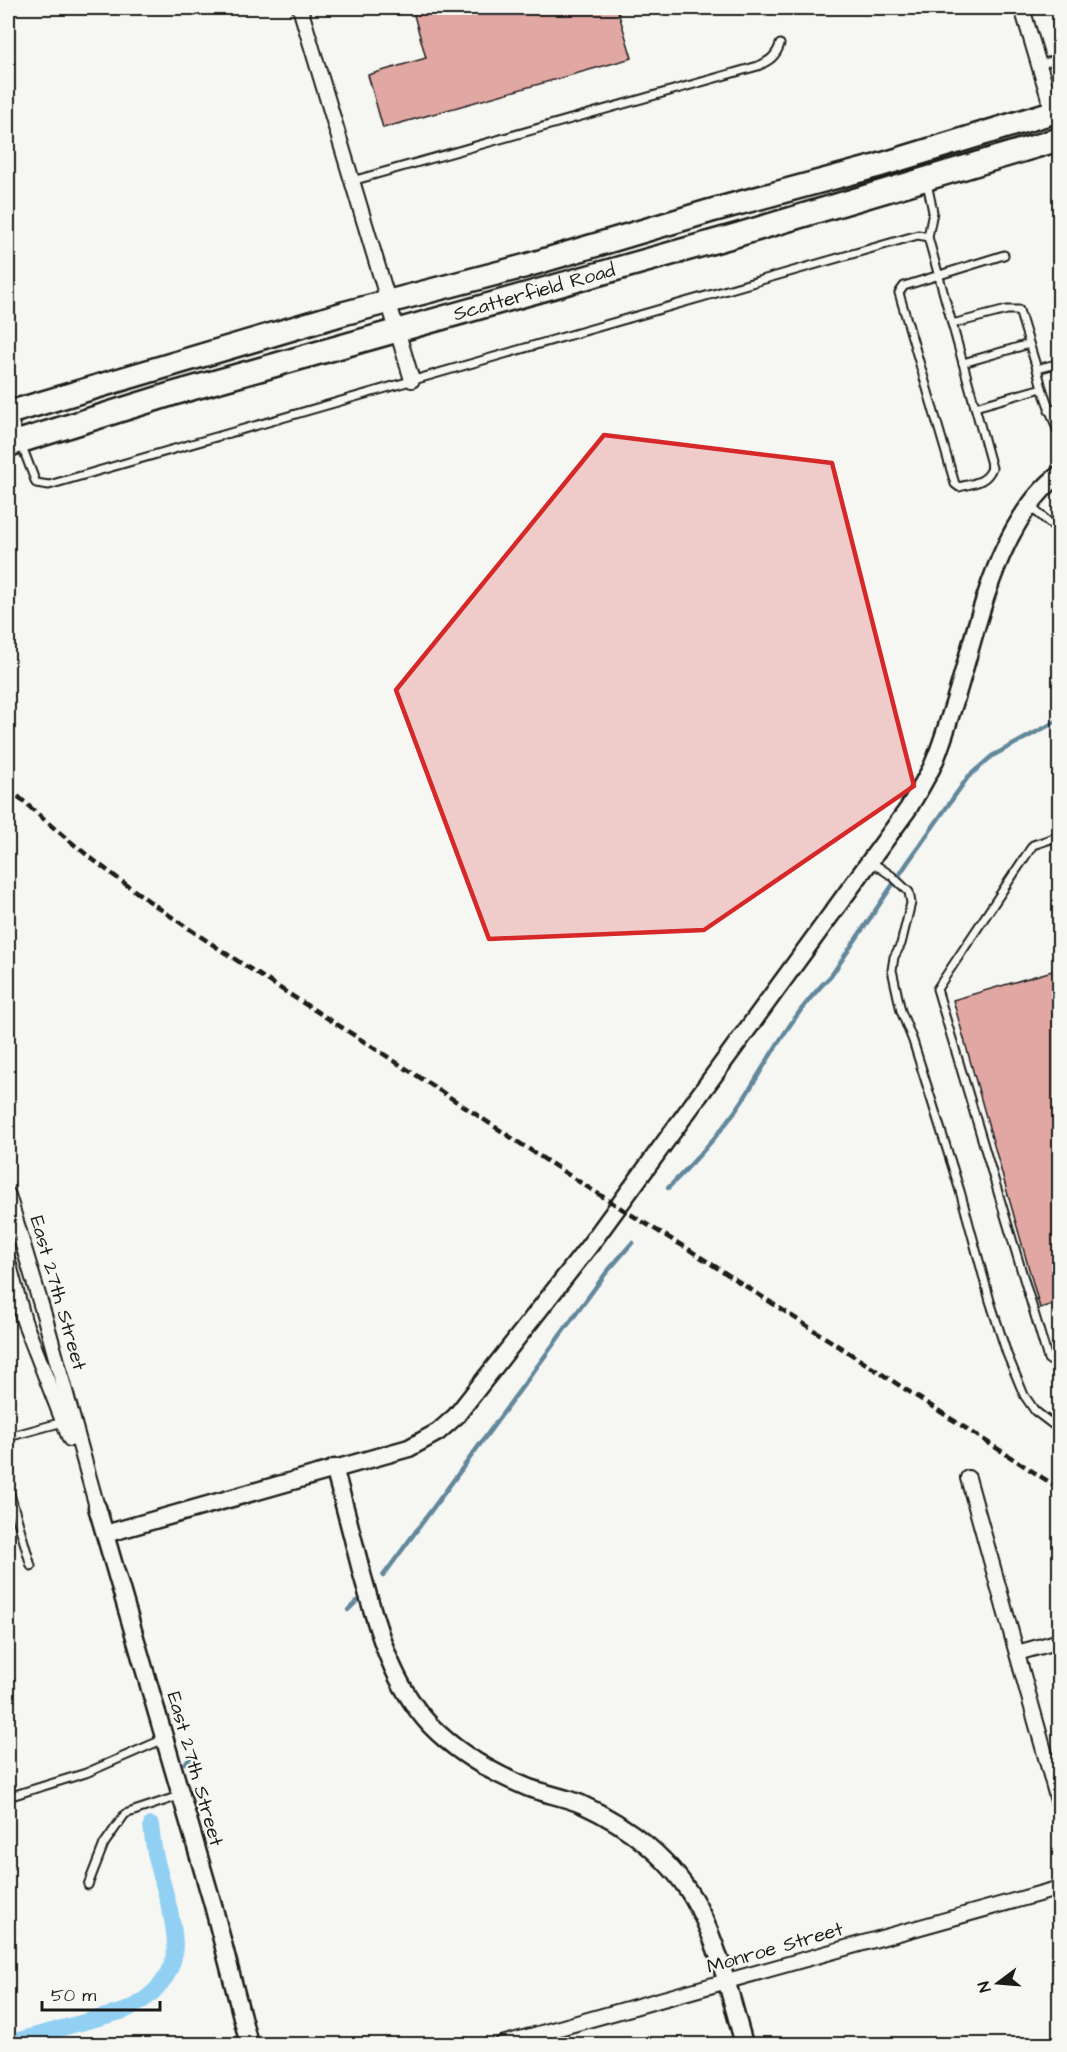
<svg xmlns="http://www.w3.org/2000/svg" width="1067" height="2052" viewBox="0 0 1067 2052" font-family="'Architects Daughter',sans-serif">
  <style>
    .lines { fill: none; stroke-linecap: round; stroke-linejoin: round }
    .stream { stroke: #62889c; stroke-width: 4.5 }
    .canal { stroke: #91d0f2; stroke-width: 16 }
    .building { fill: #e1a7a2; stroke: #1c1c1c; stroke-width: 1.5 }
    .service-casing { stroke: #1c1c1c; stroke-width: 11 }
    .minor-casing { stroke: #1c1c1c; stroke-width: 18 }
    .tertiary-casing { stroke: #1c1c1c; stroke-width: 21 }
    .primary-casing { stroke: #1c1c1c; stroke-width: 27 }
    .service { stroke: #f6f6f2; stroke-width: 7 }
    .minor { stroke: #f6f6f2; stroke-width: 14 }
    .tertiary { stroke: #f6f6f2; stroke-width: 16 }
    .primary { stroke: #f6f6f2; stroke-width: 22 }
    .rail { stroke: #1c1c1c; stroke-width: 4.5; stroke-dasharray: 9 4.5; stroke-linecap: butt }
    .marked { fill: #d62828; fill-opacity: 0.2; stroke: #d62828; stroke-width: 4.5; stroke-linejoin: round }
    .labels { text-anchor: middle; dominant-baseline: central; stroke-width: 4.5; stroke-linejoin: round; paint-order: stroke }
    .street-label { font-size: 20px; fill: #1c1c1c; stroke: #f6f6f2 }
  </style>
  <rect width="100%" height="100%" fill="#f6f6f2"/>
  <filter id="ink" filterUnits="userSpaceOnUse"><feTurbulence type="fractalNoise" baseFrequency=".0167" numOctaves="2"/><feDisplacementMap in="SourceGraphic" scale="12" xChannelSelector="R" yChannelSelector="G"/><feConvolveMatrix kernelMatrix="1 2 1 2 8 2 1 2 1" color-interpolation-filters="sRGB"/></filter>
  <g filter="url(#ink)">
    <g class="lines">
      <g class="stream">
        <path d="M668,1188c27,-27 54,-56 75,-88 27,-43 52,-90 88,-124l77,-114 60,-85 24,-21 63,-34h5"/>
        <polyline points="383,1576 606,1273 632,1243"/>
        <polyline points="348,1610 357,1601"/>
        <polyline points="185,1763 192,1756"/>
      </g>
      <path class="canal" d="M8,2043l116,-32c21,-9 43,-27 49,-50 8,-28 -12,-79 -18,-108 -2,-9 -3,-19 -4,-28"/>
    </g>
    <g class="building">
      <polygon points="412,8 568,8 570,13 589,8 617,8 632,58 383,128 368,75 426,58"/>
      <polygon points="1059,969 1059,1303 1040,1308 953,1000"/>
    </g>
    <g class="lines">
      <defs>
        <g id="service">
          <polyline points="1039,65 1060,58"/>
          <path d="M352,181l406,-115c11,-5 18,-9 22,-22"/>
          <path d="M927,183l6,29 -5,25 64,231c-6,15 -18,15 -33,19l-4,-3 -56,-191 5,-7 100,-31"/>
          <polyline points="952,324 1007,310 1019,310 1037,369 1060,363"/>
          <polyline points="963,363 1029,344"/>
          <polyline points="1037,369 1042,388"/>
          <polyline points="975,407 1042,388 1060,438"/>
          <polyline points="1049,411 1060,408"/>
          <polyline points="12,414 20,441 36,483 49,485 918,235 928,237"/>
          <polyline points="1031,507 1060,532"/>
          <polyline points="1060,836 1033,845 937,989 1048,1359 1060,1367"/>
          <polyline points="870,861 892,876 909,892 911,903 901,944 894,957 892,970 901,1011 913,1041 960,1191 990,1301 1007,1354 1024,1395 1035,1411 1060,1430"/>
          <polyline points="8,1437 63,1422"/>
          <polyline points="8,1487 31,1566"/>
          <polyline points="8,1797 86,1773 164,1739"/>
          <polyline points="88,1885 104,1844 125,1814 182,1795"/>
        </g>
        <g id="minor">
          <polyline points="300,8 412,380"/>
          <polyline points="1022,8 1053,112"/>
          <polyline points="8,1195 45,1318 97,1507"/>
          <polyline points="8,1261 24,1321 70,1439"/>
          <polyline points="968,1478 1060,1808"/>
          <polyline points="1017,1653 1060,1641"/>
          <polyline points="502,2044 1060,1888"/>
        </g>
        <g id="tertiary">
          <path d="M334,1468c10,35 19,71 28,106 15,53 29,109 68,151 28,29 62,48 99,63 17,6 35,9 52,16 47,21 93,57 117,103 22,43 33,91 46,137"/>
          <polyline points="97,1507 213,1905 249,2044"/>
          <path d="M105,1534l304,-86 29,-16 18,-16 134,-171 318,-436c8,-13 16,-27 23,-40 10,-20 16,-44 23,-65 23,-73 42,-182 106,-230"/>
        </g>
        <g id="primary">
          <polyline points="8,413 345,313 525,266 710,211 877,166 1060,110"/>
          <path id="s1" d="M8,445l164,-51 565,-159 323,-96"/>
        </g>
      </defs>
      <use href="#service" class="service-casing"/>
      <use href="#minor" class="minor-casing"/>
      <use href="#tertiary" class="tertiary-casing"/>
      <use href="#primary" class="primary-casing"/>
      <use href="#service" class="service"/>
      <use href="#minor" class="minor"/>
      <use href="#tertiary" class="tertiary"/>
      <use href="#primary" class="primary"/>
      <path class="rail" d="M8,787c109,103 240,180 366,261 105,67 207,138 314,201l372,240"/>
    </g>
  </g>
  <path class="marked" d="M604,435l228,28 82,323 -210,144 -215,9 -93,-249z"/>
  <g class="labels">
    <g class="street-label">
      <text stroke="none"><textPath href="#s1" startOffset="548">Scatterfield Road</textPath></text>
      <text transform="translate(58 1293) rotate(74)">East 27th Street</text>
      <text transform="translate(195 1769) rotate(74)">East 27th Street</text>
      <text transform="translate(775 1948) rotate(-16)">Monroe Street</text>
    </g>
  </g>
  <rect width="1067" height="2052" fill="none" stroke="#f6f6f2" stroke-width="30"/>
  <rect x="15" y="15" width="1037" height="2022" fill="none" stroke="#1c1c1c" stroke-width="2" filter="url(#ink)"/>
  <g transform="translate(998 1983) rotate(254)" stroke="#f6f6f2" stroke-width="4.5" paint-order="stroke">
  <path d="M0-4.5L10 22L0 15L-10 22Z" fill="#1c1c1c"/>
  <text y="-9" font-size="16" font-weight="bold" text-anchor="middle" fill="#1c1c1c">N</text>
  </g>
  <path d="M42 2001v9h118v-9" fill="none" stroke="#1c1c1c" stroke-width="3"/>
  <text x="51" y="2001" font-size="18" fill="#1c1c1c" stroke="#f6f6f2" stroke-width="4.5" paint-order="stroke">50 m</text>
</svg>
